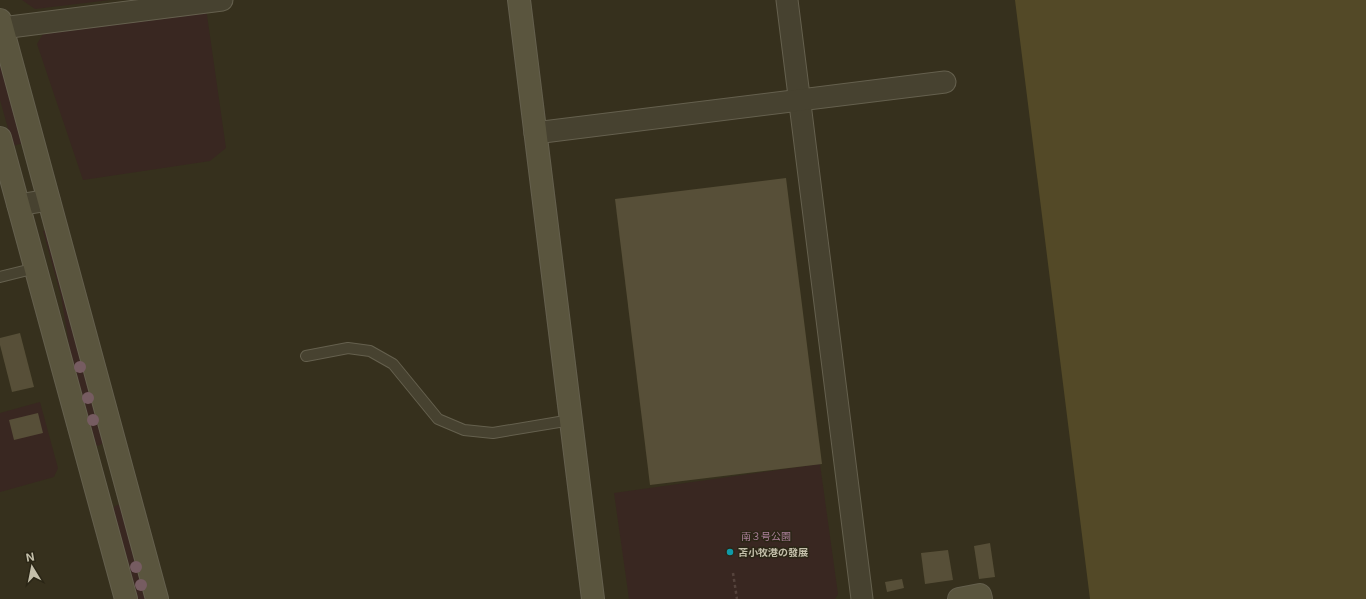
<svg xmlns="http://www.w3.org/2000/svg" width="1366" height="599" viewBox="0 0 1366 599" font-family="Inter,'Noto Sans JP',sans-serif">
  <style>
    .green { fill: #392721 }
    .water { fill: #534927 }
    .building { fill: #574f38 }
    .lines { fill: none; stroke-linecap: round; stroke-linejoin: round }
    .lane-casing { stroke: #65604e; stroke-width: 12 }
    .street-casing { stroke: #65604e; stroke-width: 23 }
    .secondary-casing { stroke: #65604e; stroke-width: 24 }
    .path { stroke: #55433c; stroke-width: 2.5; stroke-dasharray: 3 3; stroke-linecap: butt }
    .lane { stroke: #474230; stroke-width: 10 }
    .street { stroke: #474230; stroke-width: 21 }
    .secondary { stroke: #5a553e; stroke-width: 22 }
    .tree { fill: #765c61 }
    .culture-dot { fill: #0f9aa8; stroke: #2b2616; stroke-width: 1.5 }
    .labels { text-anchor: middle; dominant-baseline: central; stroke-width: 3; stroke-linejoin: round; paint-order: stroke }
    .park-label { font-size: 10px; fill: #ab8099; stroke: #2b2616 }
    .poi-label { font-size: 10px; font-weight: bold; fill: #c4bfaa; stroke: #2b2616; text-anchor: start }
  </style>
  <rect width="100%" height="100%" fill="#36301d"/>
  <g class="green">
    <polygon points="22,0 110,0 35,9"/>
    <polygon points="206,8 226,148 210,161 83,180 37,44 44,32"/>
    <polygon points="0,60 23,143 13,146 0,100"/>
    <polygon points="49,229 105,442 98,446 94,444 73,369 61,296 43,231"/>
    <polygon points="40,402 58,468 54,477 0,492 0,413"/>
    <polygon points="820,464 838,594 835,599 629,599 614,493"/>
    <polygon points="117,505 121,505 146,599 137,599 113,511 114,507"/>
  </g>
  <polygon class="water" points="1015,0 1366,0 1366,599 1090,599"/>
  <g class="building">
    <polygon points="786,178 822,464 650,485 615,199"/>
    <polygon points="20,333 34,387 12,392 0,345 0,338"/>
    <polygon points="38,413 43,433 14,440 9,420"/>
    <polygon points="990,543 995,577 979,579 974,546"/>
    <polygon points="948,550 953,580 925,584 921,553"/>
    <polygon points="902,579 904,588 887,592 885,582"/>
  </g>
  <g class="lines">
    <defs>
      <g id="lane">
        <polyline points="0,277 36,268"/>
        <polyline points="306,356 348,348 370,351 393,364 438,419 464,430 493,433 571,420"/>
      </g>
      <g id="street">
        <polyline points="787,0 862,599"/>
        <polyline points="2,28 222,0"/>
        <polyline points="535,133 945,82"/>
        <polyline points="18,205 49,200"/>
      </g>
      <g id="secondary">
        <polyline points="519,0 593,599"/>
        <polyline points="0,20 157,599"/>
        <polyline points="0,138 126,599"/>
        <polyline points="959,599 980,595 981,599"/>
      </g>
    </defs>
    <use href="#lane" class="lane-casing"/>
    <use href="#street" class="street-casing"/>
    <use href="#secondary" class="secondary-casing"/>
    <polyline class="path" points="733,573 737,599"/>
    <use href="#lane" class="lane"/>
    <use href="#street" class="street"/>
    <use href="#secondary" class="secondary"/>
  </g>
  <g class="tree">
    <circle cx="80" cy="367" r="6"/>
    <circle cx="88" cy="398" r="6"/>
    <circle cx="93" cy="420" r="6"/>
    <circle cx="136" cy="567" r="6"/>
    <circle cx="141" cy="585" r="6"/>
  </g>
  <circle class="culture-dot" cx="730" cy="552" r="4"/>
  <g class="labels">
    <g class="park-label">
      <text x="766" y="536">南３号公園</text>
    </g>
    <g class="poi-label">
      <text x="738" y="552">苫小牧港の發展</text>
    </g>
  </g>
  <g transform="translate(32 567) rotate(350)" stroke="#2b2616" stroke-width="3" paint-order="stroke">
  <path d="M0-3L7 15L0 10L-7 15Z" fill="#c4bfaa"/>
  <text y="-6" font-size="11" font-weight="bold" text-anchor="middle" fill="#c4bfaa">N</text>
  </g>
</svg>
